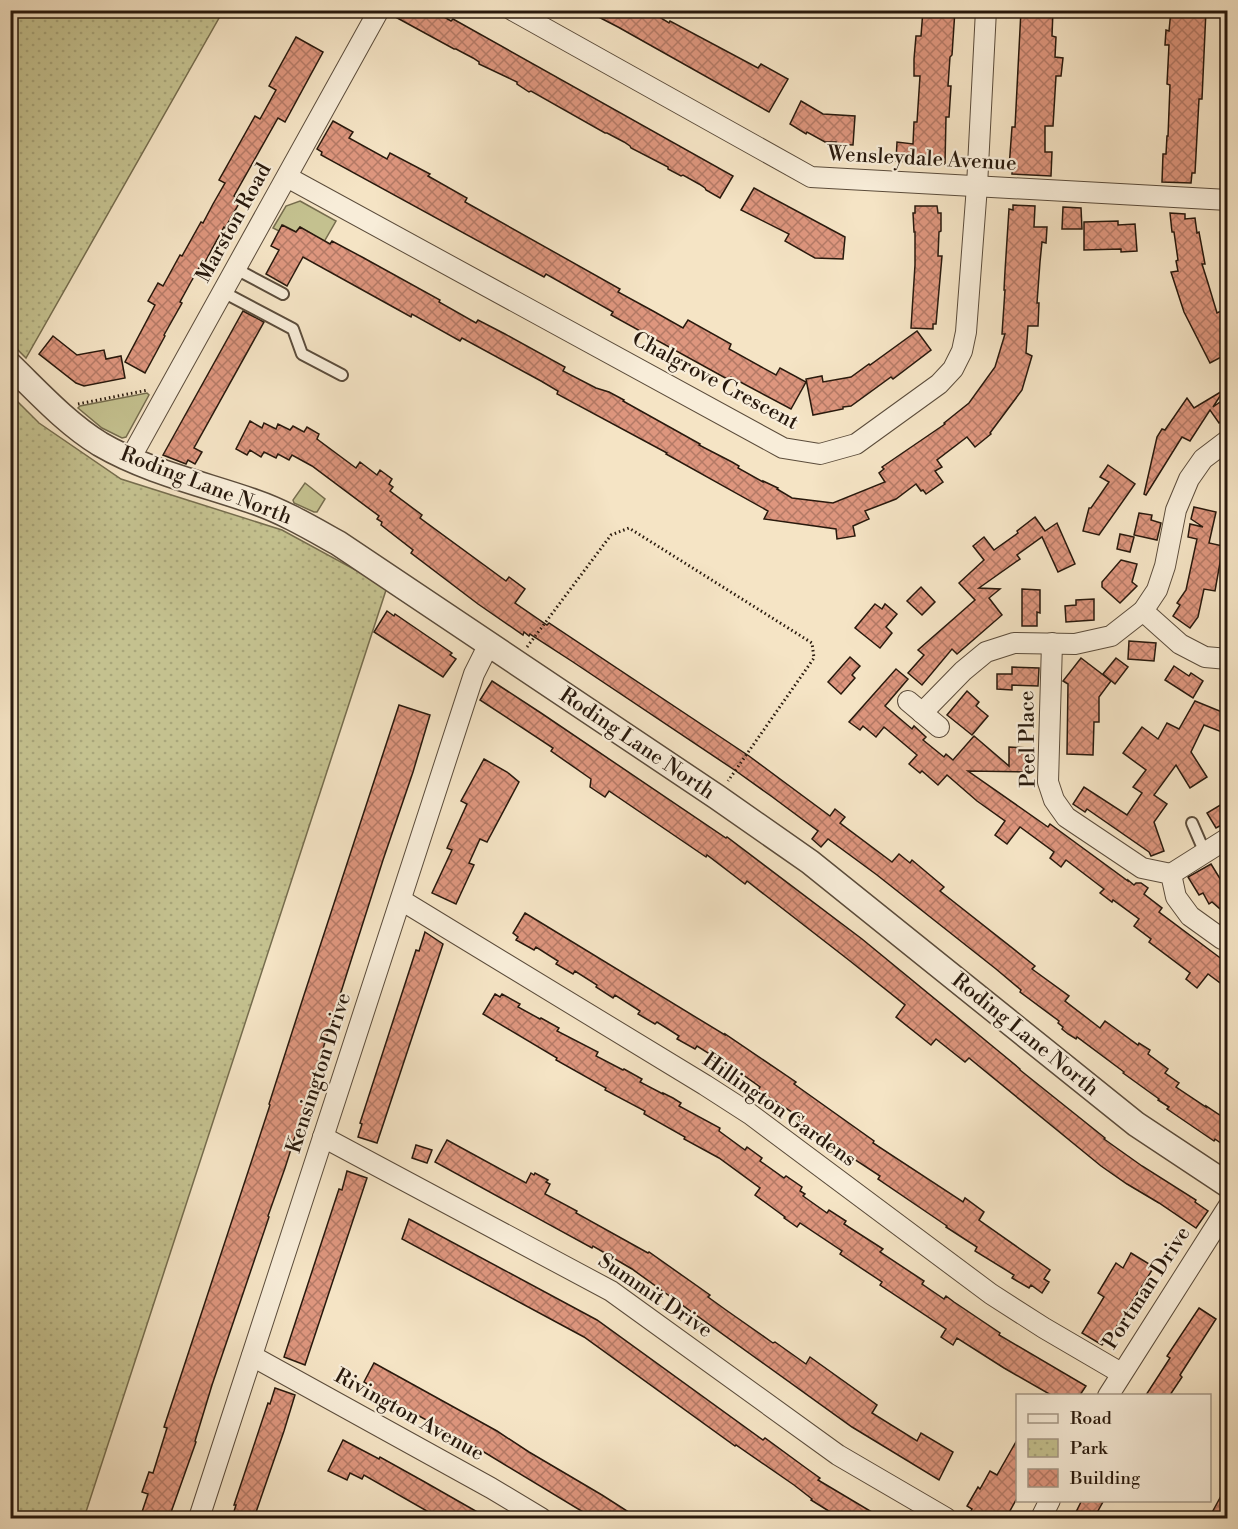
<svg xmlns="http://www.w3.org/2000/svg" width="1238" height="1529" viewBox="0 0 1238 1529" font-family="'Libre Bodoni',serif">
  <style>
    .grass { fill: #c4c18f; stroke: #766d4e; stroke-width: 1.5 }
    .park { fill: url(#park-dots); stroke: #766d4e; stroke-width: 1.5 }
    .building { fill: url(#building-cross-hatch); stroke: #28190d; stroke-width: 1.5 }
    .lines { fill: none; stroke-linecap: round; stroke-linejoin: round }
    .service-casing { stroke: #5b4c3b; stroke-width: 14 }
    .minor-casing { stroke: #5b4c3b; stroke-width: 22 }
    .tertiary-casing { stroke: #5b4c3b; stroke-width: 27 }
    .path { stroke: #28190d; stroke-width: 3; stroke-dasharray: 1.5 3; stroke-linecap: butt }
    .service { stroke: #f8edd9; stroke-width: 10 }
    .minor { stroke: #f8edd9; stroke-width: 20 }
    .tertiary { stroke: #f8edd9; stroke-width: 24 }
    .labels { text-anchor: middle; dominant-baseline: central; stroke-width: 4.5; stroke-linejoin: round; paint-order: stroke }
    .street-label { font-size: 21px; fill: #28190d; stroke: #f8edd9 }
  </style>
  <defs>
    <pattern id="park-dots" width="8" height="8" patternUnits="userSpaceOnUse" patternTransform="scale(1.5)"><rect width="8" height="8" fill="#c4c18f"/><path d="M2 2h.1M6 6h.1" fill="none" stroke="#a8a57a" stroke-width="1.8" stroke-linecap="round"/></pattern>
    <pattern id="building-cross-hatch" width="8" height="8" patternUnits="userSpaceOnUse" patternTransform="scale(1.5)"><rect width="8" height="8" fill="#de967e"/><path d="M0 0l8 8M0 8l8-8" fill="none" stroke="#b47a66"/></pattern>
  </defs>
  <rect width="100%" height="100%" fill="#f5e4c5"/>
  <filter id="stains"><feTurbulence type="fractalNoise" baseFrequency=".00333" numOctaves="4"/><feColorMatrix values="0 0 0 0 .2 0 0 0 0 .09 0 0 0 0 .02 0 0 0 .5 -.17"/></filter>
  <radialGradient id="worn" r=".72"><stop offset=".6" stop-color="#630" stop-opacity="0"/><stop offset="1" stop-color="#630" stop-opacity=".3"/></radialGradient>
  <g class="grass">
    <polygon points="300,201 336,221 321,247 312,234 300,227 296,232 283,225 279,231 273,228 286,206"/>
    <polygon points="147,393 149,395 126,437 122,438 102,428 78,408 80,406"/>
    <polygon points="305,483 325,499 317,512 314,512 294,503 293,500"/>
  </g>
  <g class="park">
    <polygon points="10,11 223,11 26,358 10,342"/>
    <polygon points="10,394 39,423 121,479 282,530 387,587 84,1518 11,1518"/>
  </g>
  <g class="building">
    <polygon points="391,10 432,10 451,21 453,19 733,176 720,198 706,190 705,188 699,184 683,175 681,176 668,169 668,167 631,148 630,146 624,142 607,133 605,133 531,91 529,92 517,84 517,82 479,64 479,62 473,58 456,49 454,49 390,14"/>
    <polygon points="585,10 648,10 669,23 670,21 758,68 761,64 788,79 769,112 618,27"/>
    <polygon points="923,10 955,10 952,55 950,57 948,86 951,86 949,117 946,117 945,164 896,161 897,142 913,144 914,122 917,122 920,76 914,76 914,59 916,36 921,36"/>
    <polygon points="1021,10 1053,10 1052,36 1056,37 1055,57 1063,58 1061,76 1056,76 1053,126 1045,126 1045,152 1052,152 1051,176 1012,174 1012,168 1009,168 1012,127 1015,127"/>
    <polygon points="1171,10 1206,10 1202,99 1199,99 1195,173 1192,173 1191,183 1162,182 1163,154 1166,154 1167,136 1168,136 1170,85 1167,84 1169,45 1165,45 1166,30 1169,31"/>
    <polygon points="296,37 323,52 285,122 278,118 234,196 241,200 225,228 224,227 205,262 203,261 192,280 180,302 182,303 164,335 165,336 145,373 125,362 155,305 148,301 158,283 163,286 180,255 182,256 201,222 203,223 213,204 225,183 219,180 255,116 260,119 276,90 269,86"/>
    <polygon points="801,101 823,114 855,116 853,145 836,144 836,142 825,142 807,132 806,134 790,124"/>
    <polygon points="333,121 353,132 349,138 387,159 390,153 430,174 428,176 467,198 465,202 474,207 620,289 618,292 653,311 683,328 688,320 731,344 729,349 776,375 780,368 806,382 791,409 731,377 729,380 611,315 613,312 546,274 544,277 321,155 322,152 317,149"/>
    <polygon points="754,188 845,237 843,259 815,258 785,241 789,234 741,210"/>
    <polygon points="1013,205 1035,206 1034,227 1047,227 1046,243 1042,242 1040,262 1037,303 1039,303 1038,326 1028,326 1026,353 1032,356 1022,390 990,433 991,434 975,447 967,437 937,460 942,467 935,471 943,482 926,494 923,490 921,491 916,484 896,499 865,511 869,519 853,526 855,536 837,539 836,529 764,519 768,511 666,454 667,453 557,394 558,391 541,381 462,338 460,341 412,314 411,317 395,308 303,257 287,286 266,274 279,250 271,246 282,225 296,232 300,227 330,244 332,241 362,257 440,300 439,302 476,323 478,320 505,334 565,367 563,371 596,388 609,392 624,400 623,401 700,444 699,445 732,462 739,466 738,468 763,482 763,481 778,488 777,489 792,498 833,503 885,482 879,473 884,469 882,467 945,424 944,423 969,403 995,367 1005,334 1002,334 1005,290 1004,290 1005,271 1009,209 1013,210"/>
    <polygon points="915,206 937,206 938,213 941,213 941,231 939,232 938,256 942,256 936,324 933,324 933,329 911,328 915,265 915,232 914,232 913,213 915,213"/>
    <polygon points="1063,207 1081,208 1082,229 1062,229"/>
    <polygon points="1170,213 1185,214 1185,219 1195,218 1197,233 1199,232 1205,264 1202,264 1208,283 1217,313 1221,311 1227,323 1227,354 1210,363 1184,312 1171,272 1178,271 1176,261 1178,260 1174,232 1172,232"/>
    <polygon points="1118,221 1118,225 1135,224 1137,251 1121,252 1121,249 1084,250 1084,222"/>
    <polygon points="243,311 264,322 194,448 202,452 195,464 188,460 186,464 163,455"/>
    <polygon points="917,331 931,350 893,379 891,377 851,406 843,407 843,409 813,415 806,379 822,376 823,382 851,377 869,364 870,365"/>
    <polygon points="53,336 77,355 104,350 106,359 121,356 125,378 84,386 76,383 39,354"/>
    <polygon points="1224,390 1213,407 1227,397 1227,418 1219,423 1210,410 1190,441 1182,437 1146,495 1144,494 1157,437 1162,429 1165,430 1187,398 1194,408"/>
    <polygon points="250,421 262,428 264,423 276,429 278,424 290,430 293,426 304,432 307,427 319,434 317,439 356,468 360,462 377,475 380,470 392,479 389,484 393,487 390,491 422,515 420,518 506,581 509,577 525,589 515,603 547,625 549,623 749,756 830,816 835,809 845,817 840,823 892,862 899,854 910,863 912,860 944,887 940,891 1035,966 1032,969 1069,996 1065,1001 1100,1028 1105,1021 1138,1045 1139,1043 1150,1050 1148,1054 1168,1069 1165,1073 1179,1083 1176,1087 1206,1107 1206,1106 1227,1120 1227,1135 1222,1144 1215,1139 1214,1141 1167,1109 1169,1107 1158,1100 1159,1099 1123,1073 1124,1072 1077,1037 1076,1039 1068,1034 1062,1029 1063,1027 1058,1023 1059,1021 1020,992 1021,990 996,969 877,875 828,839 821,847 812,839 818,831 771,796 736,771 573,662 530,634 529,636 524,632 523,635 478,604 411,553 413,550 381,525 382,522 377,519 379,516 312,466 292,455 289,460 278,454 276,458 264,452 261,457 250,450 247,455 236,449"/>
    <polygon points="1108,465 1135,484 1099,535 1083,531 1089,508 1091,508 1109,482 1100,477"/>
    <polygon points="1194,507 1216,512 1209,543 1223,546 1215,591 1204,589 1198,617 1190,628 1173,616 1180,605 1177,603 1186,590 1197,539 1188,537 1190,524 1203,527 1191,519"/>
    <polygon points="1139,513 1152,515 1151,520 1161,523 1157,540 1134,535"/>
    <polygon points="1035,517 1045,531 1057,523 1075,564 1058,572 1042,537 1017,555 1020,559 979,588 1000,589 989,598 1002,615 957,654 952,649 922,685 908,673 924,655 918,650 975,600 959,583 984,560 973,546 984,537 994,550 1018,533 1017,531"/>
    <polygon points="1120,534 1134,537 1130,552 1117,549"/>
    <polygon points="1121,560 1137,564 1132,582 1137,586 1120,603 1102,587 1102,582"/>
    <polygon points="921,587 935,602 922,615 907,601"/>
    <polygon points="1022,589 1040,590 1040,613 1037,612 1037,626 1022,626"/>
    <polygon points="1094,599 1094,620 1066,622 1065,606 1076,605 1076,600"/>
    <polygon points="875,604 882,609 885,604 897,614 886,627 892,633 880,648 855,628"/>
    <polygon points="387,611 394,616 395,614 452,653 450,655 456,659 443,677 374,632"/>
    <polygon points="1129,641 1156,643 1154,661 1128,659"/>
    <polygon points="850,657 860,666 852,675 855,678 841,694 828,682"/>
    <polygon points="1081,658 1111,681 1099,697 1099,722 1094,722 1093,755 1067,754 1068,684 1063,681"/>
    <polygon points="1116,658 1128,667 1115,684 1103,674"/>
    <polygon points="1174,666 1189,676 1191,673 1203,681 1193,698 1165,680"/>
    <polygon points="1012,667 1039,668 1038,686 1012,685 1012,690 997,689 997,674 1012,674"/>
    <polygon points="896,669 908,679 885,706 912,729 914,726 926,737 923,740 944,757 946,754 953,760 974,736 1009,766 1009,747 1028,748 1027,772 968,771 1048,827 1050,824 1128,881 1128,880 1134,885 1136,883 1141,883 1148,888 1144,894 1162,908 1159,912 1227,963 1227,988 1208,974 1197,988 1186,979 1190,973 1149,942 1151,939 1134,926 1139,919 1113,900 1112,902 1100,893 1104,889 1066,860 1061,867 1050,858 1054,852 1020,827 1007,844 995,835 1005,821 977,801 947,775 938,785 922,771 920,773 909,764 917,755 884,727 876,737 863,726 860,730 849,722"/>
    <polygon points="492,681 541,713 726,838 727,837 862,939 1002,1054 1020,1069 1020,1070 1105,1138 1104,1139 1142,1166 1196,1200 1195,1202 1208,1211 1196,1228 1159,1203 1127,1184 1101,1166 969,1058 965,1062 936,1039 931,1045 896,1017 905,1005 850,961 747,881 745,884 707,855 706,857 609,791 605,797 590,787 591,779 551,751 553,748 480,700"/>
    <polygon points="967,691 979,702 976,706 988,716 972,735 947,715"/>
    <polygon points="1195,701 1227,714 1227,734 1204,725 1191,752 1207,777 1190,788 1176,765 1154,795 1167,804 1154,822 1164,851 1151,856 1149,852 1087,809 1085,812 1073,804 1084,787 1127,815 1142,793 1133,787 1146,770 1123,753 1142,727 1158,739 1167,723 1179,729"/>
    <polygon points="399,705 430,715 413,772 383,860 285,1168 268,1216 269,1217 212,1385 195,1441 196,1442 169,1518 140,1518 148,1494 142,1492 149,1472 153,1473 167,1428 164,1427 270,1105 269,1104 304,995"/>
    <polygon points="484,759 507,772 519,782 487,842 480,839 469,863 474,865 456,904 432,893 452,850 447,848 467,804 461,801"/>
    <polygon points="1227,801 1227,822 1216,828 1207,813"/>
    <polygon points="1211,864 1227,890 1227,915 1212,902 1209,904 1203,893 1199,895 1188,877"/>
    <polygon points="525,913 725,1035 725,1034 796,1082 794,1084 874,1141 873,1143 963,1202 965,1198 984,1212 979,1220 1050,1270 1044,1279 1049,1282 1042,1293 1031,1285 1029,1288 1012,1278 1014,1275 975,1251 977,1247 946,1227 947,1226 878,1179 880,1176 837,1148 839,1146 817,1131 816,1133 799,1121 801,1118 758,1090 760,1087 739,1072 737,1075 720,1064 721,1061 697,1046 695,1049 677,1039 679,1036 657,1022 655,1024 638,1014 640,1011 615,995 613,998 596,987 597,985 575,971 573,974 556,964 558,961 536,947 534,950 516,940 518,937 513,933"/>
    <polygon points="425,932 443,944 377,1143 358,1137 362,1124 360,1123 416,950 419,951"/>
    <polygon points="495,994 500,997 502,994 520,1004 518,1007 540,1019 541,1018 559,1028 557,1031 598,1052 596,1056 623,1070 624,1069 642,1079 640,1082 663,1094 663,1093 673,1098 681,1103 679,1106 720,1128 719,1131 745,1150 747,1147 762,1158 760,1161 784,1178 786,1176 802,1187 800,1191 805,1194 803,1196 827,1213 829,1210 846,1221 844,1224 883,1249 880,1252 924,1281 922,1284 944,1299 946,1296 954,1302 1000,1333 999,1335 1086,1386 1080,1395 1051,1395 1004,1368 957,1338 953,1345 941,1337 946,1329 880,1285 882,1282 840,1254 842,1251 800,1223 797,1227 784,1218 785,1217 755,1195 760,1188 719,1158 684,1139 685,1137 644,1114 645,1111 605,1090 606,1088 556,1060 557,1058 483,1014"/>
    <polygon points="447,1140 526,1183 531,1173 534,1175 535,1173 548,1180 546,1182 550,1184 545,1194 577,1211 576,1213 648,1253 649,1252 710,1295 708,1297 726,1310 773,1343 775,1342 806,1364 810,1357 877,1405 872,1413 917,1441 921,1433 953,1452 939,1480 852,1427 632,1269 593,1246 592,1248 435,1162"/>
    <polygon points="416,1145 432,1150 427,1163 412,1158"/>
    <polygon points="347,1171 367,1178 305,1365 284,1357 339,1189 342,1190"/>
    <polygon points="409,1219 597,1320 763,1440 765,1438 806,1468 820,1478 818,1480 882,1518 840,1518 811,1500 812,1499 794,1485 736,1445 735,1446 584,1337 402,1239"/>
    <polygon points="1131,1253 1154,1267 1108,1340 1106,1339 1102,1345 1082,1333 1104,1297 1098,1293 1116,1263 1123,1268"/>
    <polygon points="1199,1308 1216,1319 1180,1375 1182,1377 1170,1395 1146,1395 1170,1358 1167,1356"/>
    <polygon points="374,1363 497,1431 529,1452 602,1495 638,1518 593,1518 479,1449 368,1388 369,1385 364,1382"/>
    <polygon points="275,1388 295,1395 284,1431 254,1518 232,1518 236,1505 234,1505 268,1403 270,1404"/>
    <polygon points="343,1440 379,1459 380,1457 423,1481 488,1518 439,1518 364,1475 362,1479 350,1473 347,1480 328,1471"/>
    <polygon points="1017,1440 1017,1498 1006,1518 967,1518 972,1509 967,1506 978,1487 980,1489 990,1471 997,1475"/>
    <polygon points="1227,1485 1227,1518 1209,1518"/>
    <polygon points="1082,1500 1104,1500 1094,1518 1073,1518"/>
  </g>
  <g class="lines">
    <defs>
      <g id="service">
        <polyline points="236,269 283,294"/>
        <polyline points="223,292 293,329 302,354 342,375"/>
        <polyline points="1192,823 1205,853"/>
      </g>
      <g id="minor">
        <polyline points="512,10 811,177 1228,200"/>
        <polyline points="287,177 783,448 820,454 856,444 939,384 953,369 962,351 966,332 977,186 986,10"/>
        <polyline points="130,459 379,10"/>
        <polyline points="1143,611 1180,644 1205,657 1228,659"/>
        <polyline points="1052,643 1048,782 1054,800 1066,817 1142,868 1171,874 1176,897 1190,916 1222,939"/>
        <polyline points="908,701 939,727"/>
        <polyline points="922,713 963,671 986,652 1014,643 1075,644 1111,636 1143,611 1157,590 1165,566 1176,510 1189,479 1203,459 1228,440"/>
        <polyline points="1171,874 1228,838"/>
        <polyline points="401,900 705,1085 750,1114 991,1294 1044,1328 1121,1373"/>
        <polyline points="323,1137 611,1291 838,1455 946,1518"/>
        <polyline points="252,1356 491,1488 541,1518"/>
        <polyline points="1108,1396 1228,1207"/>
        <polyline points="199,1518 474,674 489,644"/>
        <polyline points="1041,1518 1050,1500"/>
      </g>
      <path id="tertiary" d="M10,365c29,28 56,58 90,79 48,28 104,40 155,58 29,10 56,26 83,41l379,254 93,65 326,262 92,61"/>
    </defs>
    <use href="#service" class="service-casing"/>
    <use href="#minor" class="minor-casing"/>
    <use href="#tertiary" class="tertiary-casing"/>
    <g class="path">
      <polyline points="78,404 148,390"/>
      <polyline points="527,647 611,535 629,528 812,643 814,658 728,781"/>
    </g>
    <use href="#service" class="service"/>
    <use href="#minor" class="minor"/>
    <use href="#tertiary" class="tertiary"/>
  </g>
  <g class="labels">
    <g class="street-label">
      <text transform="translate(922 159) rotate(3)">Wensleydale Avenue</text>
      <text transform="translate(234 223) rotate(-61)">Marston Road</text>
      <text transform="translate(715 381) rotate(28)">Chalgrove Crescent</text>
      <text transform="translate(206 486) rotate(21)">Roding Lane North</text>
      <text transform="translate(1028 739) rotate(-91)">Peel Place</text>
      <text transform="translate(637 744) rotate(34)">Roding Lane North</text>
      <text transform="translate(1025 1035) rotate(39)">Roding Lane North</text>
      <text transform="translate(319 1073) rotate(-72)">Kensington Drive</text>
      <text transform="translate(779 1110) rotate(35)">Hillington Gardens</text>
      <text transform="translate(1147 1288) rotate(-57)">Portman Drive</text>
      <text transform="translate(655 1296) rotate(34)">Summit Drive</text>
      <text transform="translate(409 1415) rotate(29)">Rivington Avenue</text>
    </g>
  </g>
  <rect width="1238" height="1529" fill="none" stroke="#f5e4c5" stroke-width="36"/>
  <rect x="12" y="12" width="1214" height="1505" fill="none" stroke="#28190d" stroke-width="3"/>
  <rect x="18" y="18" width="1202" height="1493" fill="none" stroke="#28190d" stroke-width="1.5"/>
  <rect x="1016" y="1394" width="195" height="108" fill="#f8edd9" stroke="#a59887" stroke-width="1.5"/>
  <rect x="1028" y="1414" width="30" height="9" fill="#f8edd9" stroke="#a59887" stroke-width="1.5"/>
  <text x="1070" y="1424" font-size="18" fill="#28190d">Road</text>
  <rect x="1028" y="1439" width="30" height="18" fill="url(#park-dots)" stroke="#a59887" stroke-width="1.5"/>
  <text x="1070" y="1454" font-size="18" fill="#28190d">Park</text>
  <rect x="1028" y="1469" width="30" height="18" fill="url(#building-cross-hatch)" stroke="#a59887" stroke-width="1.5"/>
  <text x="1070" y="1484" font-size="18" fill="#28190d">Building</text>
  <rect width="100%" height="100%" filter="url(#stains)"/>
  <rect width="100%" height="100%" fill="url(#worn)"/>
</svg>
